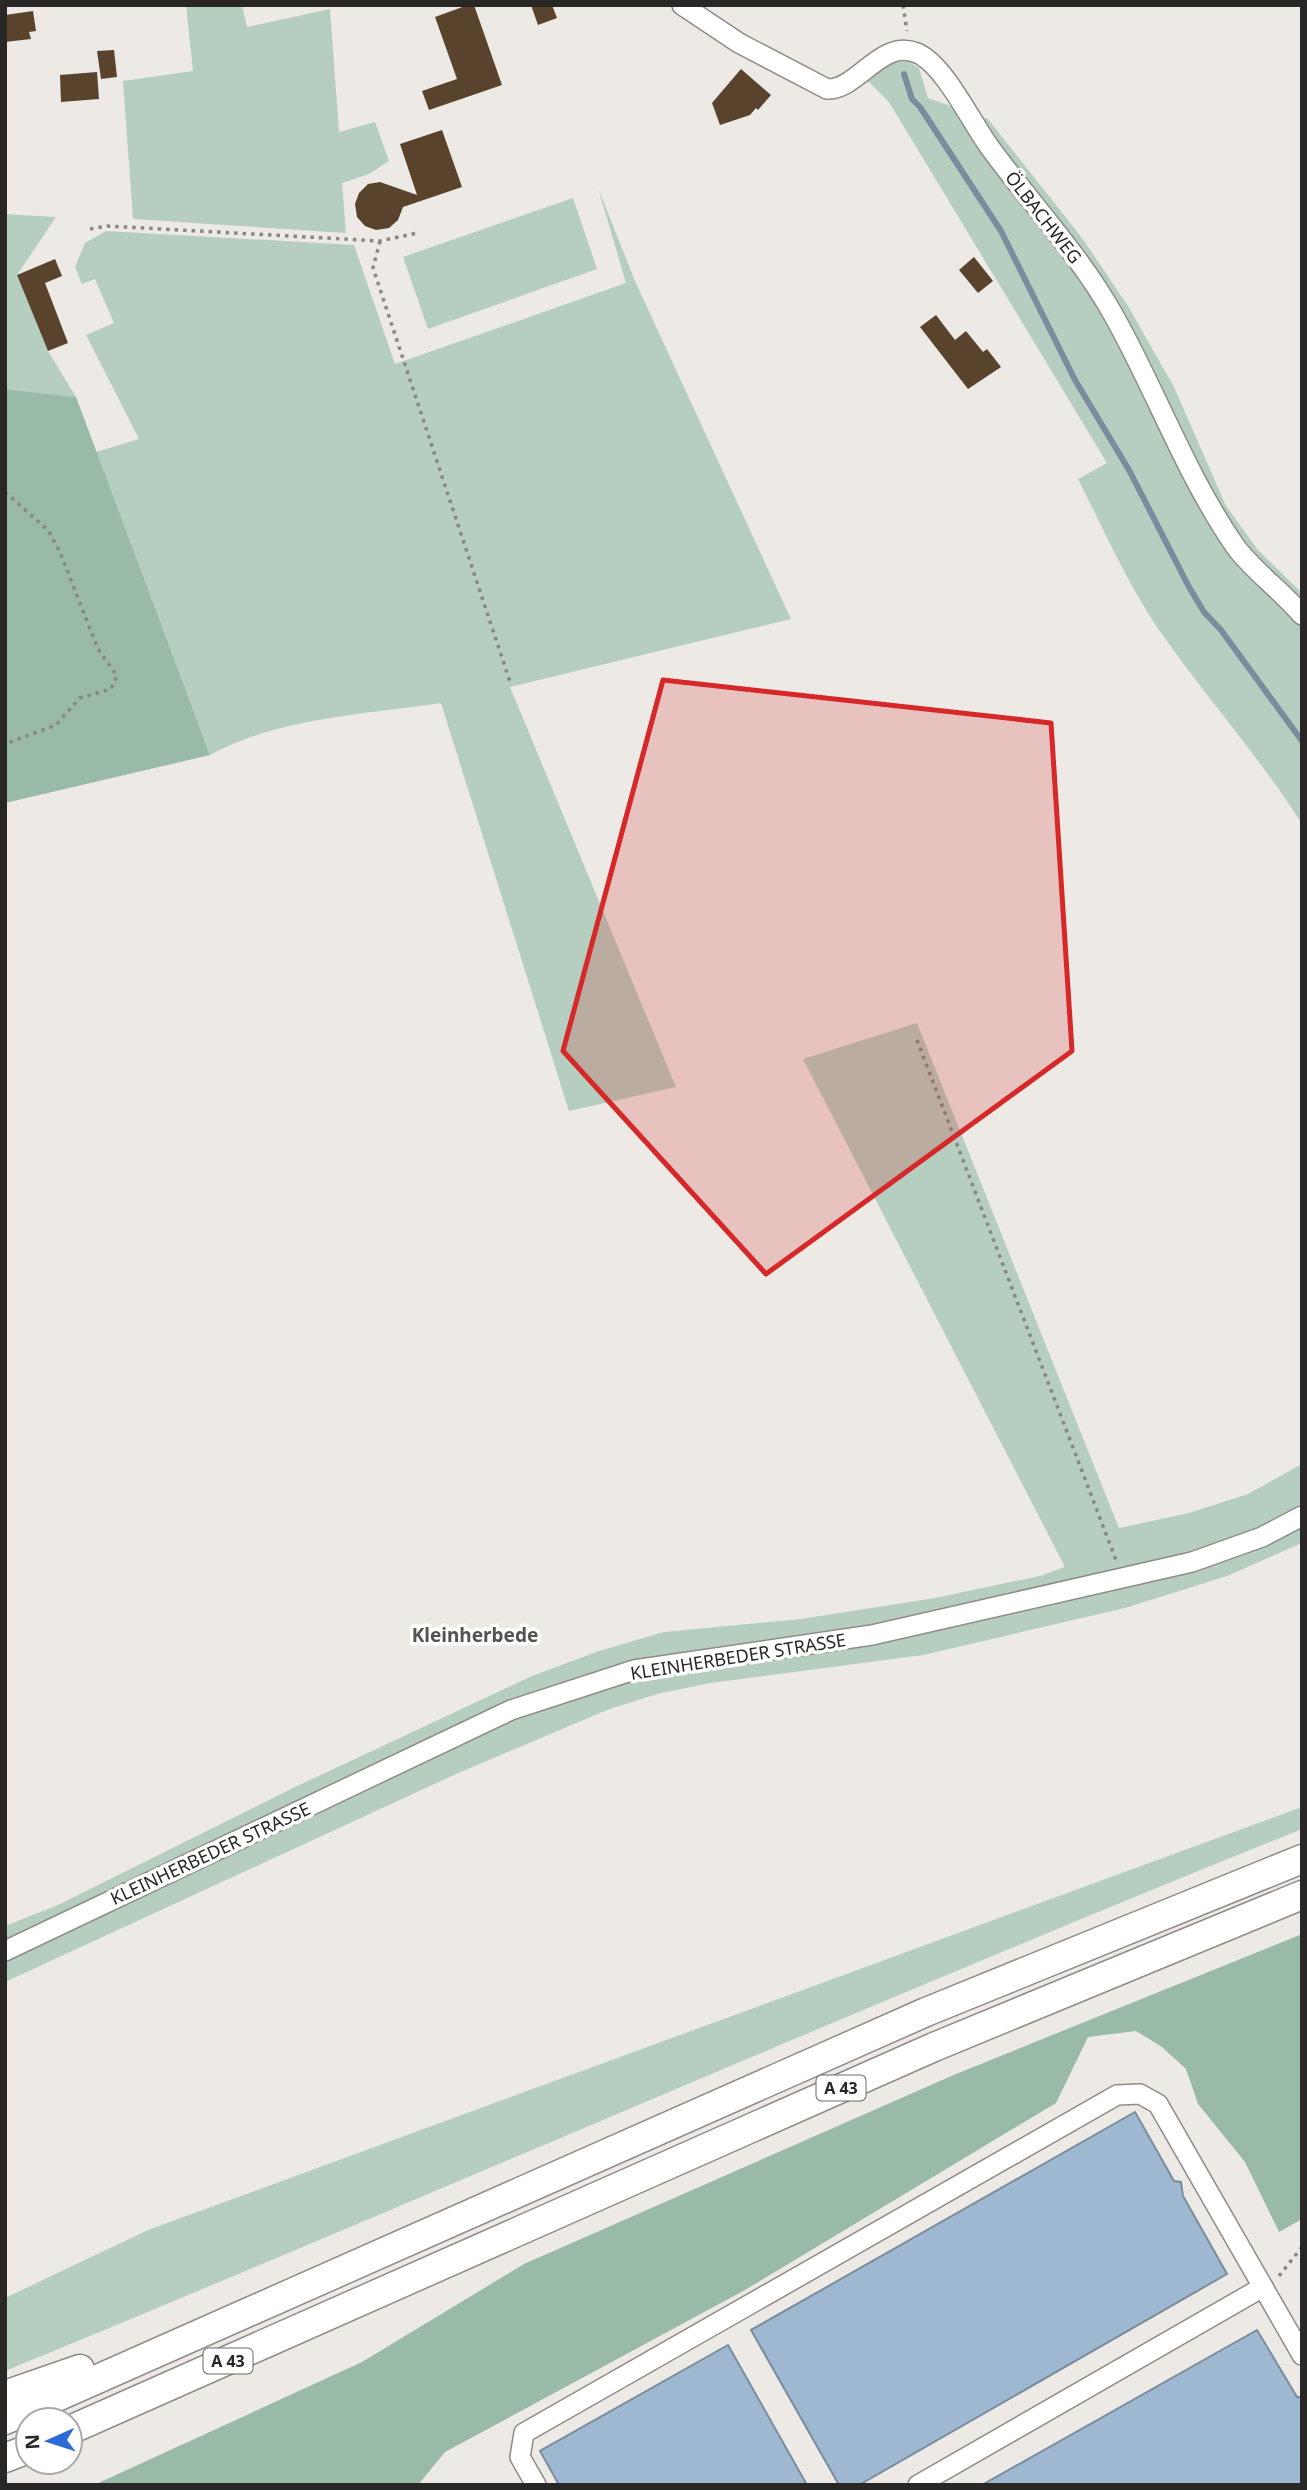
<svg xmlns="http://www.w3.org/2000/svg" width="1307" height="2490" viewBox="0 0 1307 2490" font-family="'Noto Sans',sans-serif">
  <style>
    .green { fill: #b5cec0 }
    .forest { fill: #99baa7 }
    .water { fill: #9db8d0; stroke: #7a8c9d; stroke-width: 2 }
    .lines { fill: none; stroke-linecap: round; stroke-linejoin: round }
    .stream { stroke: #7a8c9d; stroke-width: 6 }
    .building { fill: #59432d }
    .minor-casing { stroke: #8f8b88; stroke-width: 22 }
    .highway-casing { stroke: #8f8b88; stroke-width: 31 }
    .path { stroke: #898684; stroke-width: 3.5; stroke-dasharray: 3.5 5; stroke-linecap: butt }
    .minor { stroke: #fff; stroke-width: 19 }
    .highway { stroke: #fff; stroke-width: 28 }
    .marked { fill: #d62828; fill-opacity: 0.2; stroke: #d62828; stroke-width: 5; stroke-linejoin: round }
    .labels { text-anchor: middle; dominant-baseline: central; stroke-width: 7; stroke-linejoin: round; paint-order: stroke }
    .shield { fill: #fff; stroke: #696867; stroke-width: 2 }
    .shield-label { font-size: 16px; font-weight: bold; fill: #292726 }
    .street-label { font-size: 18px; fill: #292726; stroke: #fff }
    .neighbourhood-label { font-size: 19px; font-weight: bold; fill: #55524f; stroke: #fff }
  </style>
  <rect width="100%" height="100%" fill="#ede9e5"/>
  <g class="green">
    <polygon points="186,5 242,5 247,27 330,9 339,132 375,122 389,161 369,174 342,183 346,233 133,219 123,81 193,71"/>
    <path d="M907,61l12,7 9,30 60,21 94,119 46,68 46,81 52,119 32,44 44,43v231c-43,-68 -97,-128 -143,-194 -32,-47 -55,-100 -81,-151l29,-16 -218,-361 -22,-22 18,-16z"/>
    <path d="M598,188l37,93 156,338 -281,68 166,400 -107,24 -128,-408c-78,12 -161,14 -231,52l-114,-303 43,-13 -53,-104 28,-12 -19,-44 -13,5 -7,-17 10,-24 21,-12 248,14 41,119 231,-81z"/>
    <polygon points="573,198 597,269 428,329 403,257"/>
    <polygon points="5,214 56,217 17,275 48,351 76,397 5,389"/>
    <polygon points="917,1023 1119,1528 1189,1513 1248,1494 1302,1464 1302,1543 1227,1576 1125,1608 923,1655 710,1683 657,1694 607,1710 456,1774 5,1982 5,1926 58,1905 293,1788 532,1676 599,1651 664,1632 801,1619 935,1598 1040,1576 1065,1567 803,1059"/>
    <path d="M1302,1807v22c-435,175 -864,364 -1297,542v-73l143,-68z"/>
  </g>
  <g class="forest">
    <polygon points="5,389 76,397 210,755 5,803"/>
    <polygon points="1302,1934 1302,2219 1279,2232 1245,2162 1198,2104 1186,2069 1162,2047 1136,2031 1088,2037 1056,2103 745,2290 445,2452 418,2485 94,2485 362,2362 524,2264 956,2074"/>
  </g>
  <g class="water">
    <polygon points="1135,2112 1174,2181 1181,2182 1183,2196 1227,2274 859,2485 839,2485 751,2330"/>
    <polygon points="1257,2330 1297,2397 1302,2397 1302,2485 982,2485"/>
    <polygon points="728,2345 807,2485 559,2485 540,2451"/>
  </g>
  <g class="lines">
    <polyline class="stream" points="904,74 912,99 920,107 1001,231 1075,380 1129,470 1189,587 1204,612 1221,630 1302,741"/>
  </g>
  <g class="building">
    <polygon points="468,5 474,5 502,85 429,110 422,91 457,79 435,17"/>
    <polygon points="531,5 552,5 557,18 538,25"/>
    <polygon points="33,11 36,31 29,32 31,39 5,42 5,15"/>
    <polygon points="114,50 117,77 101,79 97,51"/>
    <polygon points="741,69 771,95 758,110 756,108 750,115 720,125 712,103"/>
    <polygon points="97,72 99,99 61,102 60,75"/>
    <polygon points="442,130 462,187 403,207 398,220 389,228 376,230 365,226 357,217 355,204 359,193 368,184 380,182 417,195 400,144"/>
    <polygon points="974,257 993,281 978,293 959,270"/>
    <polygon points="55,259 62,276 45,283 68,343 48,351 17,275"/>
    <polygon points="936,315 955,340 966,331 983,352 987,349 1001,367 968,389 920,327"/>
  </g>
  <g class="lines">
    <defs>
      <g id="minor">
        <path d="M682,5l57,38 88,46c31,1 54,-51 90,-36 28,12 55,71 74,96 41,56 89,106 123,167 42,75 72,159 121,230 18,25 47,45 67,69"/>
        <polyline points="5,1951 511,1710 634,1670 872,1635 1192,1562 1262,1537 1302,1516"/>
        <polyline points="536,2485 520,2457 524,2433 1117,2095 1140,2094 1158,2104 1302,2355"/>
        <polyline points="918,2485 1263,2287"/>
      </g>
      <g id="highway">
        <polyline points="5,2395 80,2369"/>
        <polyline points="5,2420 926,2012 1302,1859"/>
        <polyline points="70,2430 934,2047 1302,1895"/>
        <polyline points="5,2458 28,2449"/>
      </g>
    </defs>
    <use href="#minor" class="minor-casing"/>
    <use href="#highway" class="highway-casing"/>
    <g class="path">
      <polyline points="903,5 907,31"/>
      <polyline points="90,229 107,226 380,241 417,233"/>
      <polyline points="380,241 373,268 510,682"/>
      <polyline points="5,492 48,530 60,552 98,649 117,676 111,689 80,698 56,725 5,744"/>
      <polyline points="917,1040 1116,1560"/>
      <polyline points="1279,2276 1302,2247"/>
    </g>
    <use href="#minor" class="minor"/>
    <use href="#highway" class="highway"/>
  </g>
  <path class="marked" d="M663,680l388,43 21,328 -306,223 -203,-223z"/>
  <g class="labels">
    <g class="shield">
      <rect x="816.5" y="2075.5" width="49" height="25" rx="5"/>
      <rect x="203.5" y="2348.5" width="49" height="25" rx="5"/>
    </g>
    <g class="shield-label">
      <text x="841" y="2088">A 43</text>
      <text x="228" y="2361">A 43</text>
    </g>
    <g class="street-label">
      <text transform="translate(1044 217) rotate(52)">ÖLBACHWEG</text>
      <text transform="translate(738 1656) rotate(-9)">KLEINHERBEDER STRASSE</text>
      <text transform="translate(210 1853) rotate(-25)">KLEINHERBEDER STRASSE</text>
    </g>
    <g class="neighbourhood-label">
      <text x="475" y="1635">Kleinherbede</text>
    </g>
  </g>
  <rect width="1307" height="2490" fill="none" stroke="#292726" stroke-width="14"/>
  <g transform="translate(49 2441) rotate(267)"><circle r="33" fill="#ffffff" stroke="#a9a9a8" stroke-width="2"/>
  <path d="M0-5L12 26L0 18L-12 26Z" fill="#2c6ad7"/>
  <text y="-10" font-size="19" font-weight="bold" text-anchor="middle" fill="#292726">N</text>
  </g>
</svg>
